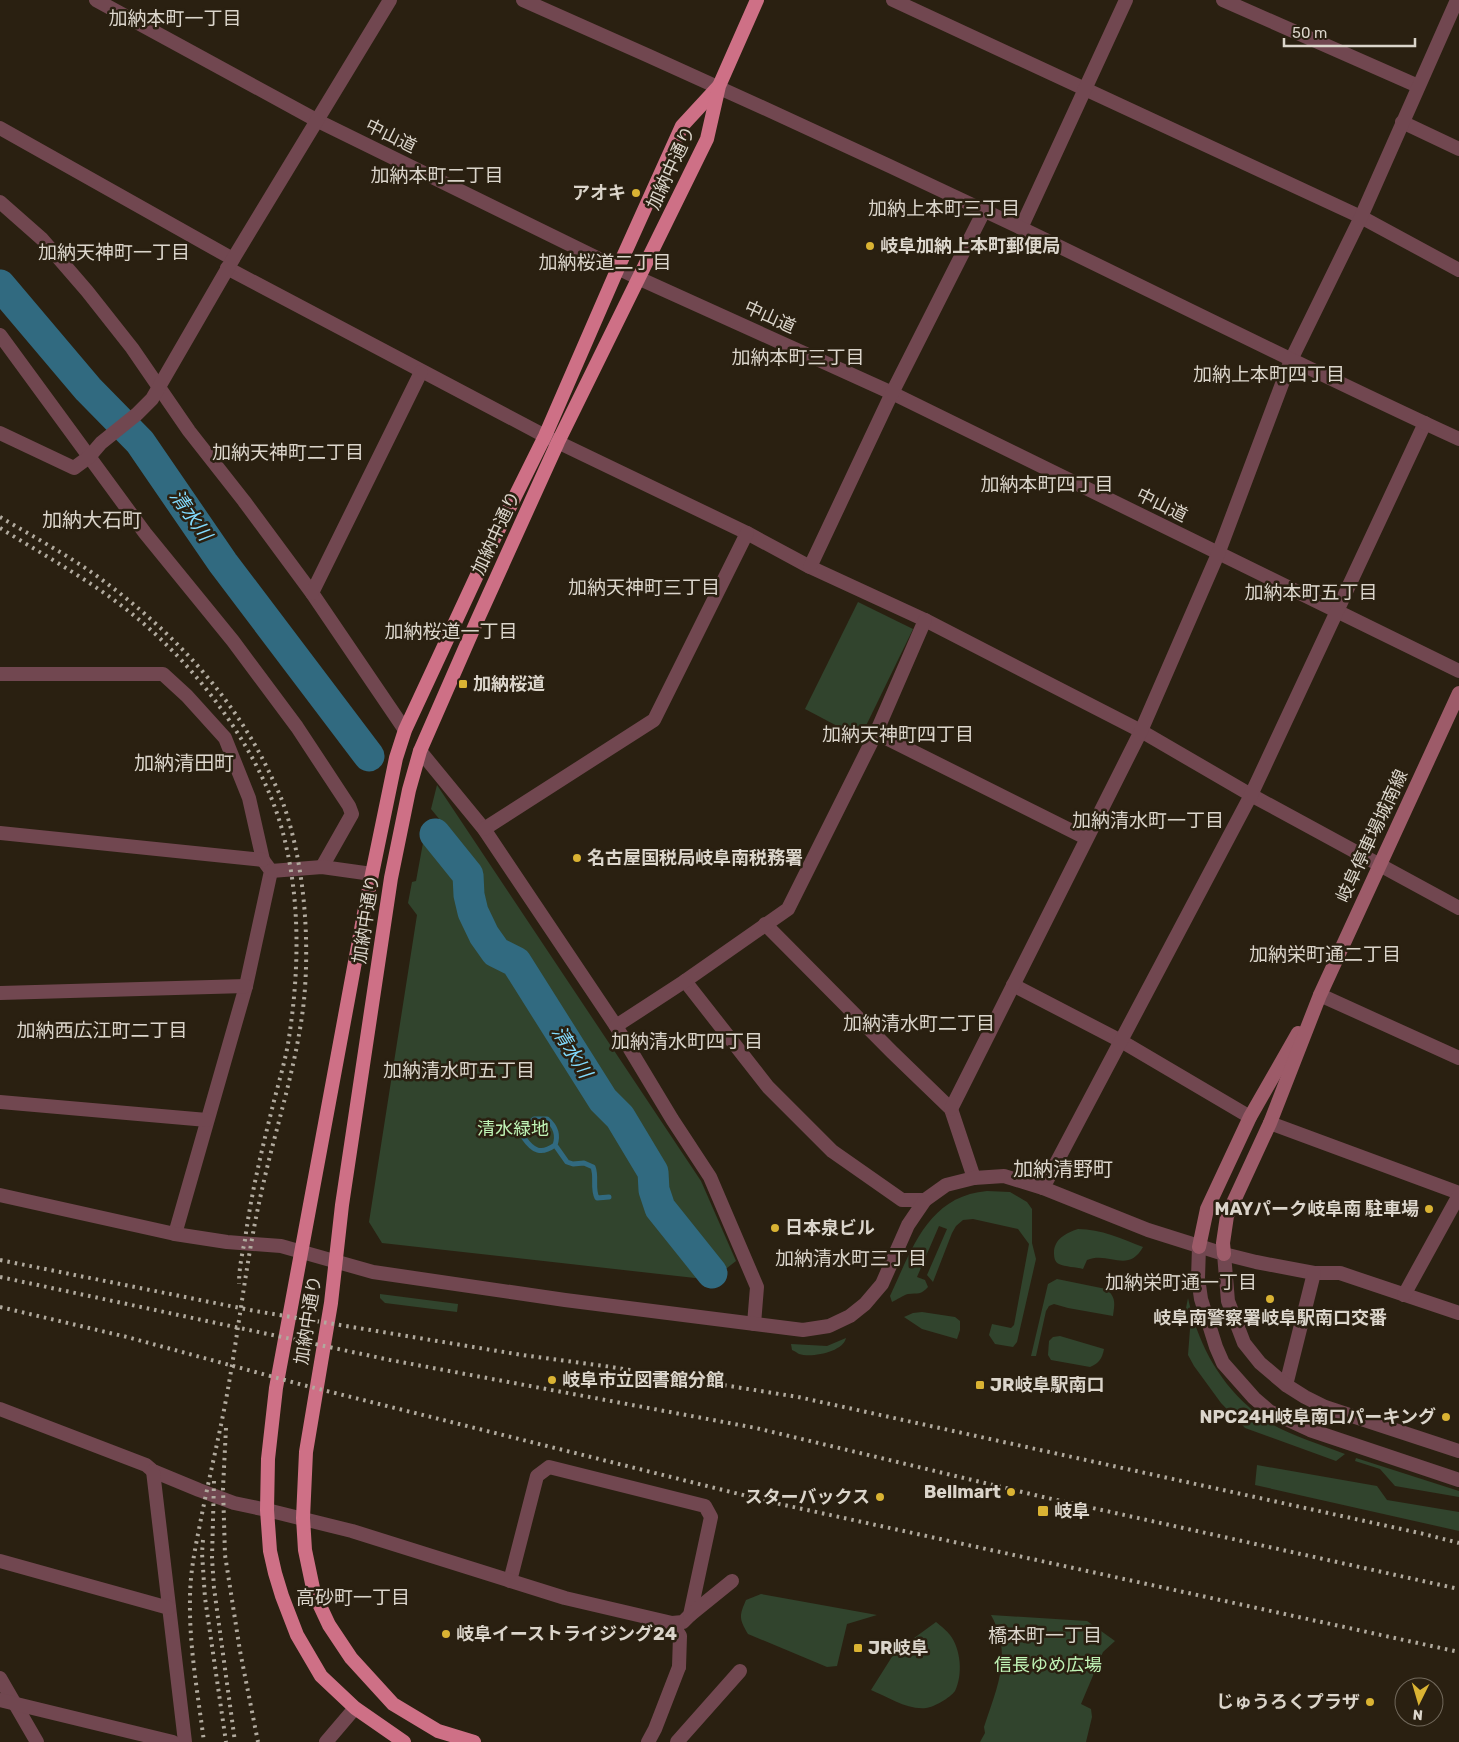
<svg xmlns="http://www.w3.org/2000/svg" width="1459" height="1742" viewBox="0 0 1459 1742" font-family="Rubik,'Noto Sans JP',sans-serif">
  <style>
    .green { fill: #31442d }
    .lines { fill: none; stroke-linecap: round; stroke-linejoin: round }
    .stream { stroke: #316a80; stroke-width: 5 }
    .river { stroke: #316a80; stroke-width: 31 }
    .minor { stroke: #714750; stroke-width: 14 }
    .tertiary { stroke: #714750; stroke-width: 14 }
    .secondary { stroke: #9d5b69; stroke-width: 14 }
    .trunk { stroke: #ce7086; stroke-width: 14 }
    .rail { stroke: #b1aa9e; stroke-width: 4; stroke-dasharray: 2.5 5; stroke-linecap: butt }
    .poi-dot { fill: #dab333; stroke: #2a2011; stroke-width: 2 }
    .labels { text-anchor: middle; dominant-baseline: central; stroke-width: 5; stroke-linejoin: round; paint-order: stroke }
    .street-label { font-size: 18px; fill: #dbd5cb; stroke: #2a2011 }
    .poi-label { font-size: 18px; font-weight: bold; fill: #dbd5cb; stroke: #2a2011; text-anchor: start }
    .park-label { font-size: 18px; fill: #c0f4b6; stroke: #2a2011 }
    .neighbourhood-label { font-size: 19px; fill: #dbd5cb; stroke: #2a2011 }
    .water-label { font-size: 19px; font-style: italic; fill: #82dbfe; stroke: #2a2011 }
    .quarter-label { font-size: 20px; fill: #dbd5cb; stroke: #2a2011 }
  </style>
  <rect width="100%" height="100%" fill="#2a2011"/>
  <g class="green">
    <polygon points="858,602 913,629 860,738 805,709"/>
    <polygon points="437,785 701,1181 736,1261 727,1268 704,1279 382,1243 369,1222 417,915 408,903 412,882 416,881 423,843 445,826 431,809"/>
    <path d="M987,1191l23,1 17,10 5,7v34l4,16 -19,83 -4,5 -18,-3 -6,-9 3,-11 19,4 3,-3 15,-81 -11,-15 -45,-10 -10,1 -7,6 -4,7 -19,49 -6,-7 20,-46 -8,-3 -22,51 8,3 3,7c-7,8 -10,6 -20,7 -5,1 -11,6 -16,8l-2,-6c22,-47 38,-100 97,-105z"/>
    <path d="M1078,1229c23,0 44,10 65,18 -15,27 -34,4 -56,13l-4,9c-7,-2 -18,-2 -24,-5 -4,-2 -5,-6 -5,-11 0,-14 12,-20 24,-24z"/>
    <path d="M1057,1279l49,10c10,8 9,14 7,27l-45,-8 -14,-4 -5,2 -3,5 -10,45h-5l17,-72z"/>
    <polygon points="380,1294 458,1304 457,1312 385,1303 380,1298"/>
    <path d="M1188,1298c9,42 28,80 61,109 4,4 9,9 14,12 25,16 55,24 82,35l-9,7 -91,-33 -24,-25 -27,-37 -6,-11 2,-26 -5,-16z"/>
    <polygon points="922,1312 955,1317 960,1321 960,1330 957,1339 922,1329 904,1317 913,1313"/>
    <path d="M1060,1336l44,13c-2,10 -5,14 -14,18l-39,-7 -3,-5 1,-14 4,-4z"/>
    <path d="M846,1338c-3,14 -34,20 -47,16 0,0 -6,-4 -7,-4l-1,-6 36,2z"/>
    <polygon points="1356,1458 1459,1491 1459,1497 1395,1486 1380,1469 1355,1461"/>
    <polygon points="1257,1465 1377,1486 1387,1500 1459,1512 1459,1531 1255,1485"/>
    <path d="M761,1594l116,21 -30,9 -10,42 -10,1 -79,-33c-9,-15 -9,-18 -2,-34z"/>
    <path d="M991,1615l96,6 28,20 -12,11 -22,52 10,5 1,8 -6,25h-106l5,-9 -1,-6c13,-40 29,-72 7,-112z"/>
    <path d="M936,1622c5,4 11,9 14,13 11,14 13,40 5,56 -5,7 -21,16 -29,17 -19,2 -38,-11 -55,-18l24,-38z"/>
  </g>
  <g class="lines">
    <path class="stream" d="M555,1145c4,-11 0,-19 -8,-26h-13l-9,9 -1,10c9,13 17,17 31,7l12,17 6,2 11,-1 9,4c4,10 -1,21 4,31l12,-1"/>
    <g class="river">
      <polyline points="0,285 88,389 140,442 223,563 369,756"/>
      <polyline points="435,834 468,875 469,895 473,912 484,935 496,952 516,962 603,1100 620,1117 653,1172 654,1190 660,1208 712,1273"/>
    </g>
    <g class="minor">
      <polyline points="96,0 318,121 638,278 892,393 1459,671"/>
      <polyline points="893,0 1361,217 1459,270"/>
      <polyline points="1223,0 1418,86"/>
      <polyline points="1402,122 1459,149"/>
      <polyline points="0,128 233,259"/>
      <polyline points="0,202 42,239 87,291 132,348 189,431 244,501 312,593 405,730"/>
      <polyline points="1021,228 1126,0"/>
      <polyline points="227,268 545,436 747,533 810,567 925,620 1141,731 1251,795 1459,908"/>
      <polyline points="0,335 145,533 233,641 297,727 349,806 352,814 322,867"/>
      <polyline points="0,433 74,468 89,457 101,443 137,414 152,399 233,259 390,0"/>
      <polyline points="810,567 892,393 984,211"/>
      <polyline points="312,593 421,372"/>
      <polyline points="0,674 163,674 187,696 225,738 249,798 263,860 271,871 246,986 175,1234"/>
      <polyline points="876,733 1086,838"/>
      <polyline points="420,751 484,829 616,1026 672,1119 710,1177 757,1287 754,1324"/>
      <polyline points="484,829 654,720 747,533"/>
      <polyline points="0,833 263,860"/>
      <polyline points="271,871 322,867 372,874"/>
      <polyline points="765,924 892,1052 951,1109 974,1178"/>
      <polyline points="685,981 768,1087 832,1151 902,1200 925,1200"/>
      <polyline points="1013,985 1121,1041 1250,1117"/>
      <polyline points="0,993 246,986"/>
      <polyline points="1320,995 1459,1058"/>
      <polyline points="616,1026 685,981 788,909 876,733 925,620"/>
      <polyline points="0,1102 207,1120"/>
      <polyline points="951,1109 1141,731 1218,554 1291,360 1361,217 1457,0"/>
      <polyline points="1270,1123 1459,1193"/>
      <polyline points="1043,1188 1251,795 1425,423"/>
      <polyline points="1224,1254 1256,1262 1314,1273 1340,1273 1459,1313"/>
      <polyline points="1404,1295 1459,1195"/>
      <polyline points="1286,1385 1314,1273"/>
      <polyline points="0,1409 146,1465 153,1471 199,1490 234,1503 267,1510"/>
      <polyline points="153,1471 185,1742"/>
      <polyline points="0,1561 169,1608"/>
      <polyline points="510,1581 537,1476 549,1467 705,1506 711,1517 690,1615 683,1622 672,1623 680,1636 679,1667"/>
      <polyline points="690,1615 732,1581"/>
      <polyline points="0,1678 37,1742"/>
    </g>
    <g class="tertiary">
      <path d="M523,0c166,73 332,149 496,227 147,71 292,144 440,212"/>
      <polyline points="0,1195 175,1234 227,1242 281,1246 373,1272 565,1300 803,1330 829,1326 850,1316 865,1304 882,1284 908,1225 925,1200 946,1185 974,1178 1004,1176 1043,1188 1148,1230 1224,1254 1228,1301 1244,1343 1260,1363 1286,1385 1305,1397 1325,1407 1459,1451"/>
      <polyline points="1199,1247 1198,1278 1201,1299 1216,1347 1223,1363 1254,1398 1269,1411 1310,1430 1459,1480"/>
      <polyline points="267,1510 352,1531 565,1598 672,1623"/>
      <polyline points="0,1700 173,1742"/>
      <polyline points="326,1742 355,1708"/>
      <polyline points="648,1742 655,1729 679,1667"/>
      <polyline points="677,1742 740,1671"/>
    </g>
    <g class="secondary">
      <polyline points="1199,1247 1207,1209 1250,1117 1298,1033"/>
      <polyline points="1224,1254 1223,1243 1227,1216 1270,1123 1320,995 1459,693"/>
    </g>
    <g class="trunk">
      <polyline points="404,1742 355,1708 321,1676 297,1635 282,1596 275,1573 270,1551 267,1510 268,1459 276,1388 365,908 396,758 405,730 491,545 545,436 618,268 682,126 718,87"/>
      <polyline points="474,1742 438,1731 393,1704 351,1658 329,1625 314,1593 305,1550 303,1518 306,1452 331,1303 342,1205 391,878 409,790 420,751 476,623 558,442 707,139 719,86 757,0"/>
    </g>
    <g class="rail">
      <path d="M0,517c35,21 72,40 105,65 70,52 130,116 167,196 4,8 8,17 11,25 21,59 27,134 21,197 -7,66 -29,129 -43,194 -14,62 -21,126 -32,189 -8,47 -20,94 -29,141 -5,25 -10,49 -10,75 -1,47 8,96 14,143"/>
      <path d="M0,528c47,29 95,55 137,90 64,53 127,138 147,219 17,67 15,139 4,207 -4,22 -11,44 -16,65 -11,44 -21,86 -27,131 -3,14 -6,29 -6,44"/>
      <polyline points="0,1260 255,1311 522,1355 611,1367 798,1397 1424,1534 1459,1543"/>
      <polyline points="0,1277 390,1360 756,1428 1043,1497 1459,1589"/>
      <polyline points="0,1307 127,1337 303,1385 775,1503 1459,1652"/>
      <polyline points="226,1428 223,1488 225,1555 240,1651 258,1742"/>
      <polyline points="214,1481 212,1558 214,1588 235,1742"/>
      <polyline points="203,1540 202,1553 205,1598 226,1742"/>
    </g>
  </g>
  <g class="poi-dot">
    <circle cx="636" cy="193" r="5"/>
    <circle cx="870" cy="246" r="5"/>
    <rect x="458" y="679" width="10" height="10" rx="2.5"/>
    <circle cx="577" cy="858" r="5"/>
    <circle cx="1429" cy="1209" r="5"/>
    <circle cx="775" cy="1228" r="5"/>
    <circle cx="1270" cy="1299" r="5"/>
    <circle cx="552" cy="1380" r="5"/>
    <rect x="975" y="1380" width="10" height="10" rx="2.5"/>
    <circle cx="1446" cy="1417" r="5"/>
    <circle cx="1011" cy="1492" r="5"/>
    <circle cx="880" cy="1497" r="5"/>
    <rect x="1037" y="1505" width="12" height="12" rx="2.5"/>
    <circle cx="446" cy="1634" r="5"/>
    <rect x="853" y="1643" width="10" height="10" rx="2.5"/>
    <circle cx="1370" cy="1702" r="5"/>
  </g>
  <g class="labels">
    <g class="street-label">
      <text transform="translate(391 136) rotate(26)">中山道</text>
      <text transform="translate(671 168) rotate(-65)">加納中通り</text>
      <text transform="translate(770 317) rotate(24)">中山道</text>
      <text transform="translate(1162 505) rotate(26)">中山道</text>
      <text transform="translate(496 533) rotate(-65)">加納中通り</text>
      <text transform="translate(1372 836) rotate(-65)">岐阜停車場城南線</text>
      <text transform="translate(366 919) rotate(-81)">加納中通り</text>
      <text transform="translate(308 1320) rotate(-81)">加納中通り</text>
    </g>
    <g class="poi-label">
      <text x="626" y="193" text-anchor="end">アオキ</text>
      <text x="880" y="246">岐阜加納上本町郵便局</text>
      <text x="473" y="684">加納桜道</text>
      <text x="587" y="858">名古屋国税局岐阜南税務署</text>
      <text x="1419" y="1209" text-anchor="end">MAYパーク岐阜南 駐車場</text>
      <text x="785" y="1228">日本泉ビル</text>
      <text x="1270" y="1318" text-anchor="middle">岐阜南警察署岐阜駅南口交番</text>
      <text x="562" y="1380">岐阜市立図書館分館</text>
      <text x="990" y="1385">JR岐阜駅南口</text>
      <text x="1436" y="1417" text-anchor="end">NPC24H岐阜南口パーキング</text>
      <text x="1001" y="1492" text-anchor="end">Bellmart</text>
      <text x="870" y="1497" text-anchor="end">スターバックス</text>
      <text x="1054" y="1511">岐阜</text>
      <text x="456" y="1634">岐阜イーストライジング24</text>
      <text x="868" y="1648">JR岐阜</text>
      <text x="1360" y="1702" text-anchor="end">じゅうろくプラザ</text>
    </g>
    <g class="park-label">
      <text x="513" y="1129">清水緑地</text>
      <text x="1048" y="1665">信長ゆめ広場</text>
    </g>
    <g class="neighbourhood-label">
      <text x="175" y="18">加納本町一丁目</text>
      <text x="437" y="175">加納本町二丁目</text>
      <text x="944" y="208">加納上本町三丁目</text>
      <text x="114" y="252">加納天神町一丁目</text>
      <text x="605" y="262">加納桜道二丁目</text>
      <text x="798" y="357">加納本町三丁目</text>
      <text x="1269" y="374">加納上本町四丁目</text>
      <text x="288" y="452">加納天神町二丁目</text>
      <text x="1047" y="484">加納本町四丁目</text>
      <text x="644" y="587">加納天神町三丁目</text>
      <text x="1311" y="592">加納本町五丁目</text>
      <text x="451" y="631">加納桜道一丁目</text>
      <text x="898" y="734">加納天神町四丁目</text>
      <text x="1148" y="820">加納清水町一丁目</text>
      <text x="1325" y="954">加納栄町通二丁目</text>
      <text x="919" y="1023">加納清水町二丁目</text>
      <text x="102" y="1030">加納西広江町二丁目</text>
      <text x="687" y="1041">加納清水町四丁目</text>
      <text x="459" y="1070">加納清水町五丁目</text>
      <text x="851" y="1258">加納清水町三丁目</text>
      <text x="1181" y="1282">加納栄町通一丁目</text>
      <text x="353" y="1597">高砂町一丁目</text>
      <text x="1045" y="1635">橋本町一丁目</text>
    </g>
    <g class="water-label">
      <text transform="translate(191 515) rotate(55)">清水川</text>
      <text transform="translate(572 1052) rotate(58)">清水川</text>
    </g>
    <g class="quarter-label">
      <text x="92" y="520">加納大石町</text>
      <text x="184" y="763">加納清田町</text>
      <text x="1063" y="1169">加納清野町</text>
    </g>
  </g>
  <g transform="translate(1419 1702) rotate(185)"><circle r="24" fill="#2a2011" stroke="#71685b"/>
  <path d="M0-4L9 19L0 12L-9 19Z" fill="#dab333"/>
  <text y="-8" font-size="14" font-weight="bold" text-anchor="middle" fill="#dbd5cb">N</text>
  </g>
  <path d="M1284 38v8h131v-8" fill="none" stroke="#dbd5cb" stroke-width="2.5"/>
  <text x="1292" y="38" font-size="15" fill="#dbd5cb" stroke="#2a2011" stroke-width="4" paint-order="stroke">50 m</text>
</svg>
